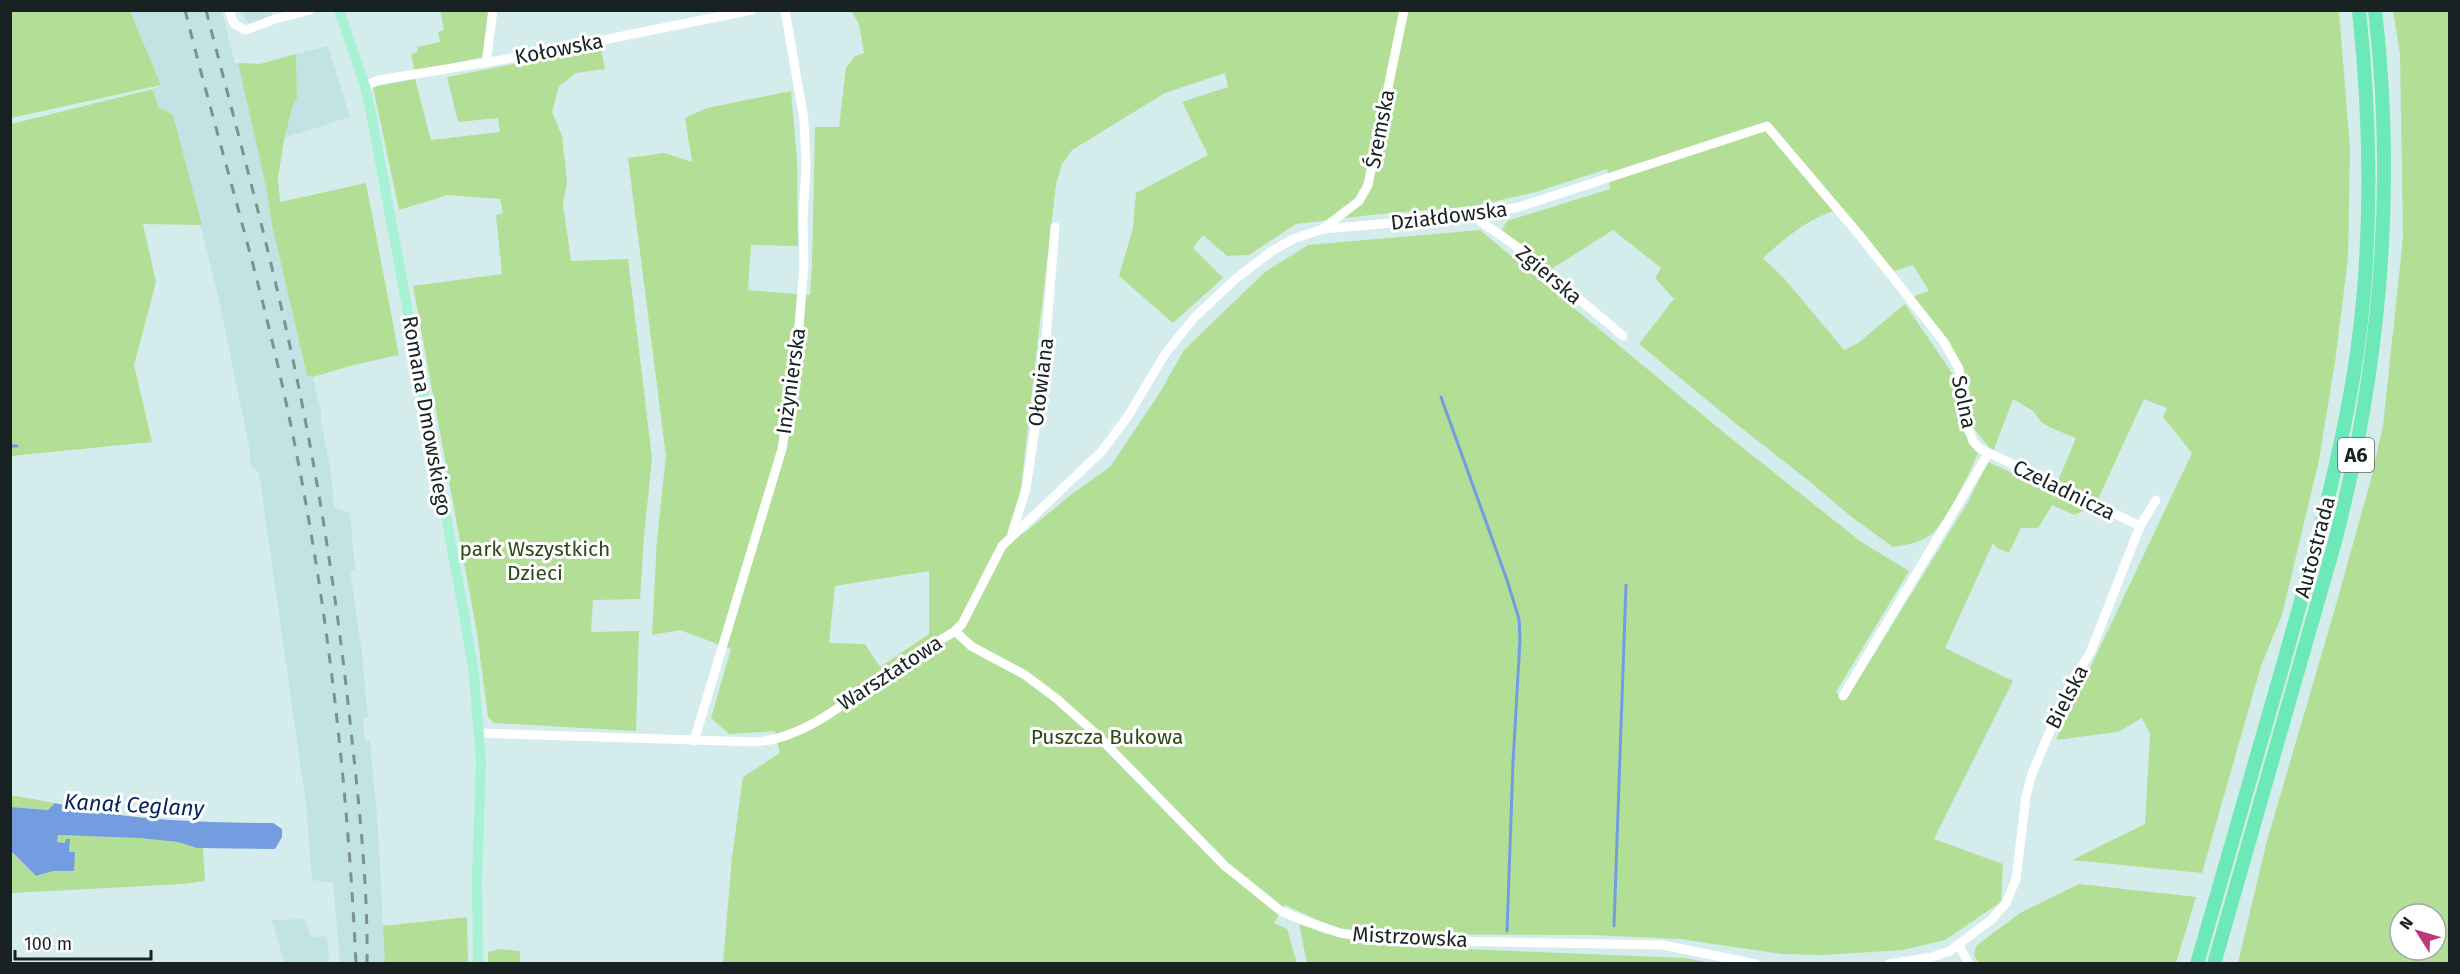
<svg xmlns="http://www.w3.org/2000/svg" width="2460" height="974" viewBox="0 0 2460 974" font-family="'Fira Sans',sans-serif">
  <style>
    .built { fill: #c2e3e4 }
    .green { fill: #b2df95; fill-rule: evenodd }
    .water { fill: #739ce1 }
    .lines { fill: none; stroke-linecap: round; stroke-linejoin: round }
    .stream { stroke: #739ce1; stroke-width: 3 }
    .minor { stroke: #fff; stroke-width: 9 }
    .major { stroke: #a7f1d4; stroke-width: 10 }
    .highway { stroke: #6de8b8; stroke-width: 14 }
    .rail { stroke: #7f9090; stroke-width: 3; stroke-dasharray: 10 10; stroke-linecap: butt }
    .labels { text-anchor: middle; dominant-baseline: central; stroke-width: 6; stroke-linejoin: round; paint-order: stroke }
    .shield { fill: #fff; stroke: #5e6464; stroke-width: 1.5 }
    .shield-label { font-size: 20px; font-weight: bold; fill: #192222 }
    .street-label { font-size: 21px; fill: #192222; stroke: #fff }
    .park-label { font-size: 21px; fill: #2d4a17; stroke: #fff }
    .water-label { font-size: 22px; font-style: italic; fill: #01245f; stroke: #fff }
  </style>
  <rect width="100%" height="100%" fill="#d5ecec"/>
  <g class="built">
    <polygon points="130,11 222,11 235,63 238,63 266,187 272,225 307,374 313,377 321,411 321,421 331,472 334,507 350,513 355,570 350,571 362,654 368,718 363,718 365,740 370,741 378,829 385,963 340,963 333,883 312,880 306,804 259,473 251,466 249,446 217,291 173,115 158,107 153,89 161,85"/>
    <polygon points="242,11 271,11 275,22 253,33"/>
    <polygon points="328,46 350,117 284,138 292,108 297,98 296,54"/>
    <polygon points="305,919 311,938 327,936 329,963 284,963 272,920"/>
  </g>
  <g class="green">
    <polygon points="10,11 130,11 161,85 11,118"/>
    <polygon points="440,11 488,11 485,53 483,57 415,72 411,54 418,52 417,47 440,42 438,32 444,30"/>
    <path d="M851,11h1488l11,137 -2,110 -13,104 -16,98 -37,155 -21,51 -59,207 -130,-13 73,-36 5,-90 -8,-16 -24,14 -62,8 136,-287 -29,-36 4,-9 -23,-9 -46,100 -40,-18 18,-43 -25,-10 -10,-6 -8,-11 -20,-12 -20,53 -23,-28 2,-17 -6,-31 -54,-79 17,-6 -16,-26 -19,6 -51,-62c-30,5 -58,29 -80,49l20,19 61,73 14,-7 47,-39 51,75 5,26 -2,22 20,24c-8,19 -34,75 -50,85 -11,7 -23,9 -36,11l-40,-29 -44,-37 -74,-58 -96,-79 35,-45 -19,-21 6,-10 -48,-38 -63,40 -48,-40 5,-9 103,-32 -3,-20 -71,23 -62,14 -103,9 -75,9 -47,31 -22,1 -24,-21 -10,13 30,30 -50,45 -54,-47 14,-48 3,-35 72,-38 -26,-53 46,-15 -3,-14 -60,20 -93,57 -10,14 -6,20 -35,303 -6,30 8,17 49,-40 38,-27 49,-73 25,-44 81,-78 43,-27 172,-15 248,206 132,105 49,30 -73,121 10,8 122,-198 20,-40 92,42 3,7 -9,4 -22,-10 -14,23h-17l-12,25 -12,-5 -4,-5 -48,105 68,33 -79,158 69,25 -2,38 -56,38 -42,10 -80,5 -41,-1 -102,-15 -88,-4 -204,-1 5,12 292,12 32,6 -410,-1 -8,-39 30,11 -9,-14 -35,-16 -11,18 13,6 10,34h-574l9,-106 11,-80 37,-24 -5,-22 -46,3 -18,-16 20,-69 -51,-19 -28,5 5,-96 9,-83 -38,-298 36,-5 28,9 -7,-44 22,-10 84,-17 6,70 1,85 -47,-1 -3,45 62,5 2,-30 3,-138h24l7,-59 9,-12 9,-3 -5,-29zM929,571v63l-49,33 -15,-23 -36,-1 6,-57z"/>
    <path d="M2393,11h56v952h-211l28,-119 68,-232 36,-129 13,-57 20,-189 -3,-183zM2400,914h36v36h-36z"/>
    <polygon points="601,47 605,69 576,73 559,86 552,112 562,136 567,181 563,204 571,261 628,259 652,458 644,537 640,599 593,600 591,632 639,631 636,731 494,723 488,717 477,633 413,286 502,274 496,215 503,213 500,199 448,195 399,210 373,87 415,79 431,140 500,132 498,118 458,122 447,77"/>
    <polygon points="296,54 297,98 292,108 284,140 278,178 280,202 366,183 399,355 353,365 313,377 307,375 272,225 266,187 238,63 260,64"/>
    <polygon points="153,89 158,107 173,115 202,225 143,224 156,282 134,365 152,442 11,456 11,124"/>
    <polygon points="10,795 55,803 48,810 11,807"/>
    <polygon points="58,835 139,838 178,842 203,848 205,881 184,884 11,893 10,851 36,876 53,871 74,852 69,852 66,843 57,842"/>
    <polygon points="2079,884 2196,897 2176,963 1978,963 1974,955 1976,946 2020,913"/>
    <polygon points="467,917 468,963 385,963 383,926"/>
    <polygon points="500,949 520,951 520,963 488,963 488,952"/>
  </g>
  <path class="water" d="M55,803c66,17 150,20 218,20l9,6v8l-7,12 -78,-1 -19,-6 -39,-4 -81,-3 -1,7 8,1 1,-4h4l-1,13h6l-1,19h-21l-17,5 -25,-25v-44l37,3z"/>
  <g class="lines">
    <g class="stream">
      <polyline points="1441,397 1507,580 1519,619 1520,639 1513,763 1507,931"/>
      <polyline points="10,446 17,446"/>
      <polyline points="1614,926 1626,585"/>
    </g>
    <g class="minor">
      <polyline points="229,10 234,24 246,30 275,19 310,10"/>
      <polyline points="486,63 493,10"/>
      <polyline points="365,86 379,80 519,57 752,10"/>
      <polyline points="1473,216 1520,249 1623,336"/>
      <polyline points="1325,227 1359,201 1368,185 1404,10"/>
      <polyline points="1012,533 1026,489 1035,428 1044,363 1055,227"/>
      <polyline points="955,631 971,646 1025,675 1057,699 1095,733 1225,866 1281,911 1300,919 1340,933 1387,940 1663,945 1756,964"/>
      <polyline points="1843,696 1988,454"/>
      <path d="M480,733l275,9c50,-3 93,-42 133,-70 22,-14 45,-27 67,-41l7,-7 40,-78 100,-95 26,-35 37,-62 29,-36 39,-37 39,-30 21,-12 30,-10 150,-13 46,-9 248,-81 94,111 83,105 15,27 8,55 6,17 6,7 161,78"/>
      <polyline points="694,741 782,449 796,363 804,265 803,219 806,166 804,120 785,10"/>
      <polyline points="1959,945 1969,964"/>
      <polyline points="1889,964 1932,957 1950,951 1992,919 2006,903 2016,879 2026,796 2032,774 2066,693 2091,651 2140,526 2156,500"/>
    </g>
    <polyline class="major" points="339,10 365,86 372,118 465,619 474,676 481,761 477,879 478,964"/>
    <g class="highway">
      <path d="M2197,964c28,-98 56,-195 84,-292 30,-106 60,-211 76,-319 16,-114 14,-229 2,-343"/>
      <path d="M2214,964l120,-419c46,-175 62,-354 41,-535"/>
    </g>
    <g class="rail">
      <path d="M185,10c32,128 71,254 99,383 41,188 63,379 72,571"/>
      <path d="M206,10c30,117 62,233 87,350 27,126 46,253 59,380 8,74 16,149 15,224"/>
    </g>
  </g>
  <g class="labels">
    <rect class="shield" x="2338" y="438" width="36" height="34" rx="4.5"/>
    <g class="shield-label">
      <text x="2356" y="455">A6</text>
    </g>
    <g class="street-label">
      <text transform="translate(559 49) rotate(-11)">Kołowska</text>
      <text transform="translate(1380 129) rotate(-79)">Śremska</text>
      <text transform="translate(1449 216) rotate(-7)">Działdowska</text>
      <text transform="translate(1549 275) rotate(40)">Zgierska</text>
      <text transform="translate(791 381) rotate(-82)">Inżynierska</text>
      <text transform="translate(1041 382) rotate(-83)">Ołowiana</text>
      <text transform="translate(1964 402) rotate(78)">Solna</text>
      <text transform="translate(427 416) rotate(80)">Romana Dmowskiego</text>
      <text transform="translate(2064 490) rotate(26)">Czeladnicza</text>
      <text transform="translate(2315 547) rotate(-75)">Autostrada</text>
      <text transform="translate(890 673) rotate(-33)">Warsztatowa</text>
      <text transform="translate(2067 697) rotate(-63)">Bielska</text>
      <text transform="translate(1410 937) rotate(3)">Mistrzowska</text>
    </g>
    <g class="park-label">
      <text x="535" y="549">park Wszystkich<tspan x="535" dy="24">Dzieci</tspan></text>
      <text x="1107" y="737">Puszcza Bukowa</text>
    </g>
    <g class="water-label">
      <text transform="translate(134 805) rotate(3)">Kanał Ceglany</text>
    </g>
  </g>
  <rect width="2460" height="974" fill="none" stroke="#192222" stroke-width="24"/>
  <g transform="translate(2418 932) rotate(307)"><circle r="28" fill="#ffffff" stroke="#a3a7a7" stroke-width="1.5"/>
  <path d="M0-4.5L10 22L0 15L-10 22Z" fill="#be3879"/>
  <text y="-9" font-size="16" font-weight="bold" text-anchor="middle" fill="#192222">N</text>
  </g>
  <path d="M15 950v9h136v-9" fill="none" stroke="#192222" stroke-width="3"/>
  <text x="24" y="950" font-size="18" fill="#192222" stroke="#ffffff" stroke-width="4.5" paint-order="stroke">100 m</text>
</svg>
